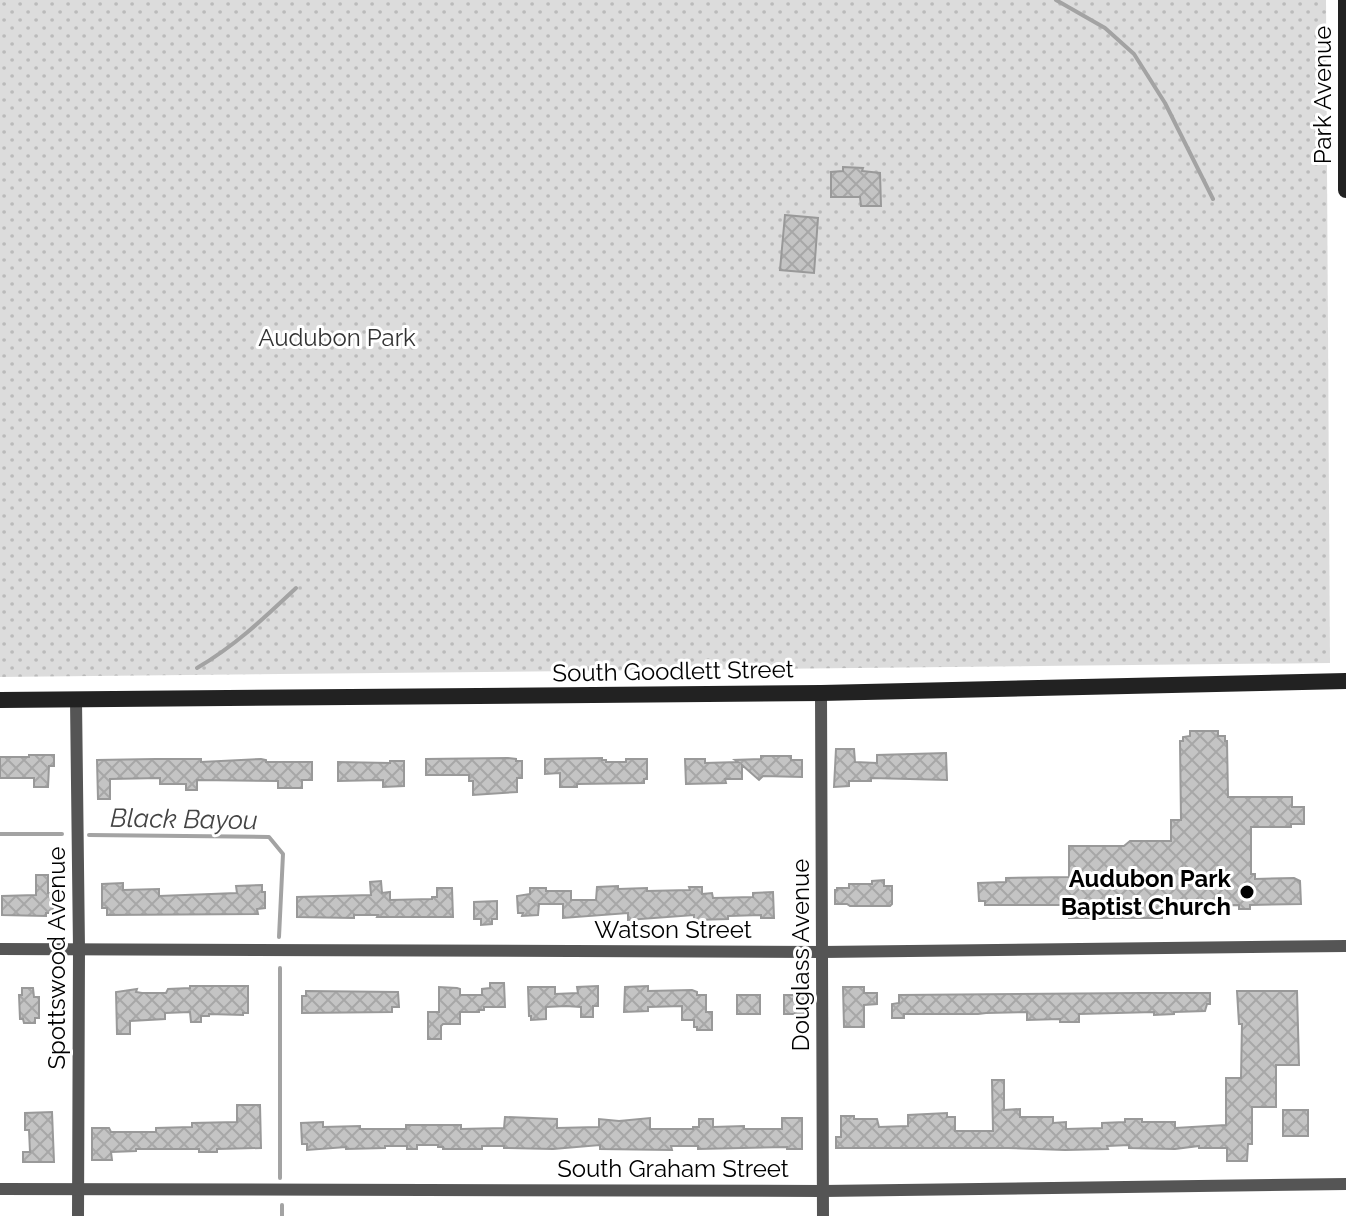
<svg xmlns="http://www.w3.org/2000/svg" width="1346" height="1216" viewBox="0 0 1346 1216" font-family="Raleway,sans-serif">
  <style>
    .park { fill: url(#park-dots) }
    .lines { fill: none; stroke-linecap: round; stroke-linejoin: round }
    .stream { stroke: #a3a3a3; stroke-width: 4 }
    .building { fill: url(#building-cross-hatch); stroke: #999; stroke-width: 2 }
    .street { stroke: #555; stroke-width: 12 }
    .secondary { stroke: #222; stroke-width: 16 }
    .poi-dot { fill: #000; stroke: #fff; stroke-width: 3 }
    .labels { text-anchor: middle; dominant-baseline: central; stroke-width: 6; stroke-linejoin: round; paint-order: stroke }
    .street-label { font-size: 24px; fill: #000; stroke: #fff }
    .park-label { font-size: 24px; fill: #333; stroke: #fff }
    .poi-label { font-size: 24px; font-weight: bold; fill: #000; stroke: #fff; text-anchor: end }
    .water-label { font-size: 26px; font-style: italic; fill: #444; stroke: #fff }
  </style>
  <defs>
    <pattern id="park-dots" width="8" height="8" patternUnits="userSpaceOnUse" patternTransform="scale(2)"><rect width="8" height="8" fill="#dcdcdc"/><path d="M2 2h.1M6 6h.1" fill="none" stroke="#bbb" stroke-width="1.8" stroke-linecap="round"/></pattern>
    <pattern id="building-cross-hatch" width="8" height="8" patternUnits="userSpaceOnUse" patternTransform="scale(2)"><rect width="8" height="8" fill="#c4c4c4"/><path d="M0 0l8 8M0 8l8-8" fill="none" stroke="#a7a7a7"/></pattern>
  </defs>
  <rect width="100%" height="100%" fill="#fff"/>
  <polygon class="park" points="0,0 1326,0 1330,663 0,677"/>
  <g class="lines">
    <g class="stream">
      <polyline points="1056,0 1105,28 1134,54 1165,103 1213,199"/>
      <path d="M197,668c39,-23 66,-49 99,-80"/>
      <polyline points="0,834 62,834"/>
      <polyline points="89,835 269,837 283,854 279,937"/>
      <polyline points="280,968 280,1178"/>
      <polyline points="282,1216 282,1205"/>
    </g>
  </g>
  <g class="building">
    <polygon points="843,167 863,168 862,171 880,173 881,206 861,206 860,197 831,197 831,172 843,171"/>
    <polygon points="785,215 818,218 814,273 780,270"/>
    <polygon points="1190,731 1218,731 1218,736 1225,736 1225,741 1227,741 1228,797 1292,797 1292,807 1304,807 1304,824 1291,824 1291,827 1251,827 1251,874 1255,874 1255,879 1294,878 1300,881 1301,904 1250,905 1250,909 1239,909 1239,905 1162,906 1162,918 1069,918 1069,905 985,905 985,901 979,901 978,883 1006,882 1006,878 1069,877 1069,846 1124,846 1130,841 1171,841 1171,820 1181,820 1180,741 1183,741 1183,737 1190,736"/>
    <polygon points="836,749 854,749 855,762 877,763 877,755 946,753 947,780 871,778 871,781 849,781 849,786 834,787"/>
    <polygon points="29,755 54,755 54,766 49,766 48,787 34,787 34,778 0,778 0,757 29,757"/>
    <polygon points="761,756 791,756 791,760 802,760 802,777 763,776 759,780 742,765 742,779 725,779 726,783 686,784 685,759 705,759 705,763 738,762 735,760 761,759"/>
    <polygon points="508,758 516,759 516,761 522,761 522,778 517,778 517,792 473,795 473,781 469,781 469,775 426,775 426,759"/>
    <polygon points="602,758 602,760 606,760 606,762 626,762 626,759 647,759 647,779 644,779 644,783 577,784 577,787 560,787 560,773 545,774 545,759"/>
    <polygon points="156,759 201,759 201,762 261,759 266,760 266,762 312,762 312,780 302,780 302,788 278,788 278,781 197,780 197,790 186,790 186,784 160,784 160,778 110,779 110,799 98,799 97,760"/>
    <polygon points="390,761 404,761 404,786 383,787 383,780 338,781 338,762 390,763"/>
    <polygon points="36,875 48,875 48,893 53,893 53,913 46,913 46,916 2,915 2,896 36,895"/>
    <polygon points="884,880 884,886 892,886 892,904 890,906 850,906 847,904 835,904 835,890 837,890 837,888 849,888 849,884 872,884 872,881"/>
    <polygon points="381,881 382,893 390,892 390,900 432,899 432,897 437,897 437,888 452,888 453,917 377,917 378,915 354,915 354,918 297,917 297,897 371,895 370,882"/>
    <polygon points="123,883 123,890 159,889 159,896 237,893 236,886 262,885 262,892 265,892 265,908 257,909 258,914 107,915 107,908 102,908 102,884"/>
    <polygon points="618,886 618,889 647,888 647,891 690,890 689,887 702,887 702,894 712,893 713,898 753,897 753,893 773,892 774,918 761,918 761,915 728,916 728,919 694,920 694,915 628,920 628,913 563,918 563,904 539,904 538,915 522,916 523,913 518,913 517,896 530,894 530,888 546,888 546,891 571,891 571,900 596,900 597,887"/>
    <polygon points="497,901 497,919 492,919 492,924 481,925 481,919 474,919 474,902"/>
    <polygon points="490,983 504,983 505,1007 484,1007 484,1010 479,1010 479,1012 460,1012 460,1024 443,1024 441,1026 441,1039 428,1039 428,1012 439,1012 439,987 457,988 460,989 460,995 482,995 482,989 490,988"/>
    <polygon points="190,986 248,986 248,1013 243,1013 243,1015 209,1014 209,1016 201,1016 201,1022 191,1022 190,1012 165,1013 165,1019 130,1021 130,1034 117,1034 116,992 137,989 136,992 142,993 166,993 168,989 190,988"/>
    <polygon points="598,986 598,1006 593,1006 593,1017 581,1017 581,1007 566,1006 546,1007 546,1019 531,1020 531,1016 529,1016 528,987 555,987 555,994 578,993 577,987"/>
    <polygon points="648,986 648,991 692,990 697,992 697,995 706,995 706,1012 712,1012 712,1030 697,1030 697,1027 694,1027 694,1020 682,1020 682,1006 648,1007 648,1011 624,1012 625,987"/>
    <polygon points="843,987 864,987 864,993 877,993 877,1004 864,1005 864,1027 844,1027"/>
    <polygon points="22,988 33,988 34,997 39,997 39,1018 35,1018 35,1023 24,1023 23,1019 20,1019 19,995 22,995"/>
    <polygon points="306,991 398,992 399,1007 392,1007 392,1012 302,1013 302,996 306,996"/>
    <polygon points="1237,991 1297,991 1299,1065 1276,1065 1276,1107 1252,1107 1252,1144 1248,1144 1247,1161 1227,1161 1227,1148 1199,1148 1199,1146 1175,1149 1129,1148 1129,1145 1107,1146 1108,1149 1065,1150 1008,1148 836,1148 836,1137 841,1137 841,1116 854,1116 854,1119 877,1119 879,1127 908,1126 908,1115 947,1113 947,1117 955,1117 955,1131 993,1131 992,1080 1004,1080 1004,1110 1020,1109 1020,1117 1053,1117 1053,1123 1066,1122 1066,1129 1102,1128 1102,1123 1125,1122 1125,1119 1142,1119 1142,1122 1175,1122 1175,1128 1226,1125 1226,1078 1241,1078 1242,1024 1239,1024"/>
    <polygon points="1141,993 1210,993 1210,1004 1207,1004 1205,1011 1174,1012 1174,1014 1154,1015 1154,1012 1079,1014 1079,1022 1060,1022 1060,1019 1027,1020 1027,1012 986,1013 978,1014 904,1014 904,1018 892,1018 892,1004 899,1003 899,995"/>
    <rect x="737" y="995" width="23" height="19"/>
    <polygon points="784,995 803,995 804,1014 784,1014"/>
    <polygon points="237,1105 260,1105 261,1148 217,1149 217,1152 199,1152 199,1149 136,1149 136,1151 111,1152 112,1160 92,1160 92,1128 109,1128 111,1132 156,1132 156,1128 192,1127 192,1123 237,1122"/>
    <rect x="1283" y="1110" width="25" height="26"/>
    <polygon points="52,1112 54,1162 23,1162 23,1152 30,1152 29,1130 25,1130 25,1113"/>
    <polygon points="505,1117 557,1119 557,1128 599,1127 599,1119 619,1121 650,1118 650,1129 693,1129 693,1127 699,1127 699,1119 713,1119 713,1127 744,1126 744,1129 782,1129 782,1118 802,1118 802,1149 787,1149 787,1147 698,1149 698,1146 671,1146 672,1150 600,1149 600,1145 553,1149 504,1148 504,1146 482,1146 482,1149 443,1149 443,1147 438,1147 438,1145 417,1145 417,1149 407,1149 407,1146 385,1146 385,1148 346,1149 346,1147 307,1150 307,1144 302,1144 301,1123 323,1122 323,1127 360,1126 360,1129 406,1129 406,1125 461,1125 461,1129 504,1128"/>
  </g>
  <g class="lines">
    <g class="street">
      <polyline points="821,693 823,1216"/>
      <polyline points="76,700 79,949 78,1216"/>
      <polyline points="0,949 822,952 1346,946"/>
      <polyline points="0,1189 823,1191 1346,1184"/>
    </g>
    <g class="secondary">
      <polyline points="1346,0 1346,190"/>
      <polyline points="0,700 821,693 1346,681"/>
    </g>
  </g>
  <circle class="poi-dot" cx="1247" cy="892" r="8"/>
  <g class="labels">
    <g class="street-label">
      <text transform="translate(1322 95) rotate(-90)">Park Avenue</text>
      <text transform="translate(673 671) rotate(-1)">South Goodlett Street</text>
      <text x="673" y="929">Watson Street</text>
      <text transform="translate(800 955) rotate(-90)">Douglass Avenue</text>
      <text transform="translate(56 958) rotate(-90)">Spottswood Avenue</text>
      <text x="673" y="1168">South Graham Street</text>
    </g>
    <g class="park-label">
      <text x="337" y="337">Audubon Park</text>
    </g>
    <g class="poi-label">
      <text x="1231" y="878">Audubon Park<tspan x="1231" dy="28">Baptist Church</tspan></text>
    </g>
    <g class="water-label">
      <text transform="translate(184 819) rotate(1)">Black Bayou</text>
    </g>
  </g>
</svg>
